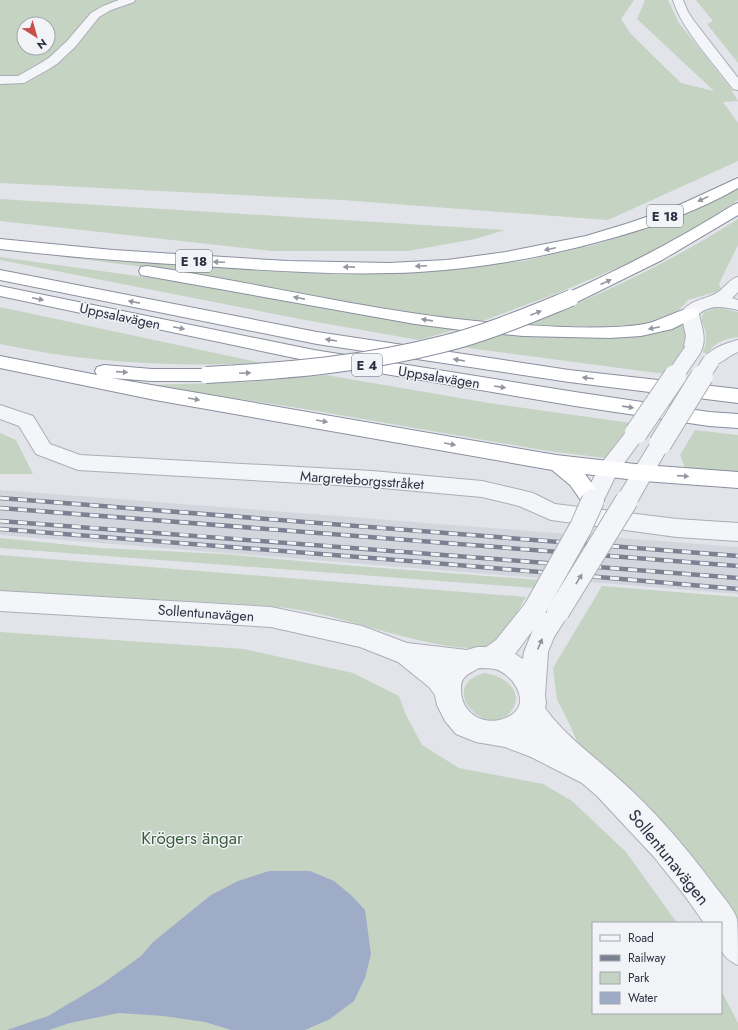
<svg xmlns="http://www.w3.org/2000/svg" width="738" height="1030" viewBox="0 0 738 1030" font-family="Jost,sans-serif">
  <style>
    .built { fill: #d4d6de }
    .green { fill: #c5d3c3; fill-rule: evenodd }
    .water { fill: #9facc8 }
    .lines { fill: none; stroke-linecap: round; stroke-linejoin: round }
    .minor-casing { stroke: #abaeb7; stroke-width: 2 }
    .highway-casing { stroke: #8a8f9f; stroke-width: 2 }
    .minor { fill: #f4f5f8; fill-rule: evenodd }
    .highway { fill: #fff; fill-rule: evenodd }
    .rail-casing { stroke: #7c8192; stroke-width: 4.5 }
    .rail { stroke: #f1f3f7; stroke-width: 3; stroke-dasharray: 9; stroke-linecap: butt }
    .minor-bridge-far1-casing { stroke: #abaeb7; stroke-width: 18; stroke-linecap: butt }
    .minor-bridge-casing { stroke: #abaeb7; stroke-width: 24; stroke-linecap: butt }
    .highway-bridge-casing { stroke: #8a8f9f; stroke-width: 18; stroke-linecap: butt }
    .minor-bridge-far1 { stroke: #f4f5f8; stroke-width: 16 }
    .minor-bridge { stroke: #f4f5f8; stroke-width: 22 }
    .highway-bridge { stroke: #fff; stroke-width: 16 }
    .oneway { fill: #9597a0 }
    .oneway2 { fill: #90929c }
    .labels { text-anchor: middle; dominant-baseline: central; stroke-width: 3; stroke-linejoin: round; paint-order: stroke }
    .shield { fill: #f1f3f7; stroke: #666a78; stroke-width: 1 }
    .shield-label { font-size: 13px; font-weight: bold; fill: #2b2f41 }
    .street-label { font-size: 14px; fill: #2b2f41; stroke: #f1f3f7 }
    .near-park-label { font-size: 17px; fill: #3a5c39; stroke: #f1f3f7 }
    .near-street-label { font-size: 17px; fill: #2b2f41; stroke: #f1f3f7 }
  </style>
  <rect width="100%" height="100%" fill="#e2e4ea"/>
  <polygon class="built" points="0,490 738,547 738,594 0,535"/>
  <g class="green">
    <path d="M0,0h634l-13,19 9,14 51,50 33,8 -77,-72 8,-19h23l11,23 50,63 9,15 -15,1 15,21v38l-130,59 -266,-20 -342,-17zM24,24h24v24h-24z"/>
    <polygon points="696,0 738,0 738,63 707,24 713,21"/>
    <polygon points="738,189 738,200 694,229 634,261 560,292 480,322 355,304 160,269 40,254 125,260 440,270 524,261 593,245 663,223 699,208"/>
    <polygon points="0,199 505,230 475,239 408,251 272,251 0,221"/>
    <path d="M738,219v26l-19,39 3,6 -34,10 -12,14 -21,9 -54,4 -78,-1c77,-31 145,-62 215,-107z"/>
    <polygon points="0,257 166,280 458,329 419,340 305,320 0,260"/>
    <path d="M0,307l262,56c-88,4 -175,0 -262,-19z"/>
    <path d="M721,308l17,4v25c-14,2 -23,5 -31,17l-4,-2c3,-6 4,-15 2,-22 0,-3 -3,-6 -3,-9 -2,-11 11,-12 19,-13z"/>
    <path d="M683,324c7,22 -6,32 -18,50l-204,-27 42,-13 61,3 46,-1z"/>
    <polygon points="326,375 489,403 631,423 605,458 548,451 305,409 148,385 248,382"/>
    <polygon points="695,430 738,435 738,474 715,472 685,468 680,455"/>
    <polygon points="0,433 16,440 33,474 0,474"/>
    <polygon points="0,538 101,548 224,554 343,565 540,580 534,588 0,548"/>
    <path d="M0,555l526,42c-10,16 -20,41 -39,49 -26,11 -129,-23 -159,-30 -46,-12 -94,-12 -141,-15 -62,-3 -125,-7 -187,-10z"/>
    <polygon points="602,586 738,597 738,926 703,875 624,785 577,741 566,717 557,700 553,668"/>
    <polygon points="0,632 244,649 353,673 399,696 406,715 422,745 459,768 543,784 572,801 626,852 677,923 593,923 593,1013 721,1013 721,990 738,1023 738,1030 0,1030"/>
    <path d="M484,673c18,2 41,17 28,37 -23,33 -78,-23 -28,-37z"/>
  </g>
  <polygon class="water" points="269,871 310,871 334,881 351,895 365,910 371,954 365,978 354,1001 330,1019 305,1030 231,1030 205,1022 163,1016 119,1013 70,1023 49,1030 7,1030 48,1016 102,984 141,956 153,942 211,895 238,881"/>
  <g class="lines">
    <defs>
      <g id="minor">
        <polygon points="119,0 135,0 134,2 111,10 99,17 75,47 58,63 49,69 24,83 0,84 0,76 18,76 41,63 50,57 67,41 91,13 103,6"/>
        <path d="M673,0h10l5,12 6,9 44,57v12l-5,-1c-19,-26 -51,-59 -60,-89z"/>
        <path d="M738,277v15l-6,6 6,2v10c-14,-3 -27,-6 -39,4 3,15 9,27 0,41l-7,2 -7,-2 -2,-4 3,-15 -5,-23c9,-14 25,-13 37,-21 8,-5 11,-13 20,-15z"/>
        <path d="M738,340v12c-13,5 -20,17 -34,13l-2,-4c8,-13 22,-17 36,-21z"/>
        <polygon points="0,405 33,416 50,444 80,455 372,471 482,481 533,493 555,504 677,519 738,523 738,541 677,537 551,520 519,506 482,497 372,487 78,470 36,454 19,426 0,419"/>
        <polygon points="636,426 643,428 646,433 617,473 601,506 593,508 585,506 582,500 601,464 629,428"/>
        <polygon points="660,437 667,439 670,444 635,506 627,508 619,506 616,500 619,494 653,439"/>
        <path d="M0,591l271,16 91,19 45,17 60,7 10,-3h9l10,-7 32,-40 8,-3 8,3 4,7c5,-6 12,-4 19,-2l3,7 -16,25 -6,15 -3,43 1,8 -1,5c20,28 49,48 74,71 34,30 65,66 92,102 8,11 22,26 26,38 1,7 1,36 1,46 -22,-10 -17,-21 -17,-42h-17l-19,-27 -31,-39 -57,-61 -15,-13 -51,-26 -26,-10 -29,-5 -20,-8 -11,-13 -8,-16 -2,-10 -6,-8 -31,-25 -38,-15 -89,-20 -271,-16zM533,630l-9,22 -1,7 -8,-5zM479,668c5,0 11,0 16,1 16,4 35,30 19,44 -21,17 -53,5 -53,-23 0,-5 0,-9 3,-12 4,-5 10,-7 15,-10z"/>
      </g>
      <g id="highway">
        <path d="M738,178v10c-38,22 -80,37 -122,49 -65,19 -131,31 -197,35 -72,4 -144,-1 -216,-6 -68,-4 -135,-9 -203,-17v-10l113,11 174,11 102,2 58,-3 59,-8 80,-16 43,-13 46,-16z"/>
        <path d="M738,203v12l-76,45 -85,42 -6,1 -6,-1 -3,-4 3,-4c58,-26 114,-55 168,-89z"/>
        <path d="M147,266c125,19 250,52 377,59 38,2 84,5 121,-1 17,-3 38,-18 51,-15l3,4 -3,4 -24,12 -31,7 -31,2 -87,-2 -54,-5 -54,-7 -274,-49 -2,-4 2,-4z"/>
        <polygon points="0,270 317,332 569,370 738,389 738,403 569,382 317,344 0,280"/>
        <polygon points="0,286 314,350 575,392 709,412 738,414 738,428 709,426 575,406 314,362 0,296"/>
        <polygon points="0,356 97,375 95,371 97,367 104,365 152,369 206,369 213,371 216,375 213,379 206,381 152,381 111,378 556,455 644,465 738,472 738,488 644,481 585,474 604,500 601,506 593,508 585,506 570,485 552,470 155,400 0,368"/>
      </g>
    </defs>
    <use href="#minor" class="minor-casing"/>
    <use href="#highway" class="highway-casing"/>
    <use href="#minor" class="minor"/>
    <use href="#highway" class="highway"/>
    <defs>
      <g id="rail">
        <polyline points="0,498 738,556"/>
        <polyline points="0,508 738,566"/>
        <path d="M0,521c246,18 492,38 738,57"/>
        <polyline points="0,529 422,562 738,589"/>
      </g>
    </defs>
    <use href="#rail" class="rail-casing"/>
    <use href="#rail" class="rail"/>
    <defs>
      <g id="minor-bridge-far1">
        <polyline points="674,377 692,351"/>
        <polyline points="701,377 711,361"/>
      </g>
      <g id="minor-bridge">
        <polyline points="636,433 675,376"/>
        <polyline points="660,444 702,376"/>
        <polyline points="536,607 581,527 593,500"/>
        <polyline points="558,612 627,500"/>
      </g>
      <path id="highway-bridge" d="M206,375c80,-4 159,-11 237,-31 44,-11 86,-29 128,-46"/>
    </defs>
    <use href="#minor-bridge-far1" class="minor-bridge-far1-casing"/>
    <use href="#minor-bridge" class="minor-bridge-casing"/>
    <use href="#highway-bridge" class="highway-bridge-casing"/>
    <use href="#minor-bridge-far1" class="minor-bridge-far1"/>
    <use href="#minor-bridge" class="minor-bridge"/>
    <use href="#highway-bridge" class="highway-bridge"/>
  </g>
  <defs><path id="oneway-solid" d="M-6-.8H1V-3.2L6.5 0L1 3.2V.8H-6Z"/></defs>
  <g class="oneway">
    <use href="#oneway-solid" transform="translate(703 199) rotate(154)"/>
    <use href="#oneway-solid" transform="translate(550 249) rotate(168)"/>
    <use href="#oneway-solid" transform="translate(219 262) rotate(-177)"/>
    <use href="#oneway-solid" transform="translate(421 266) rotate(177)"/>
    <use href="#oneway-solid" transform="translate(349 267) rotate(-179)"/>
    <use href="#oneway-solid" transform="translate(606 282) rotate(-24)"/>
    <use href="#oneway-solid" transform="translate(299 298) rotate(-169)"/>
    <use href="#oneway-solid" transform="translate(38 299) rotate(12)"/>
    <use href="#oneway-solid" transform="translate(134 302) rotate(-169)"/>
    <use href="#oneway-solid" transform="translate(536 313) rotate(-22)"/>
    <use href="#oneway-solid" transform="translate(427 320) rotate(-172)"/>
    <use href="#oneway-solid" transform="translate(179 328) rotate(12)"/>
    <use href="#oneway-solid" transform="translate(654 328) rotate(168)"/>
    <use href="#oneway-solid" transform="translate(331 340) rotate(-171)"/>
    <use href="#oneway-solid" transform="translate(459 360) rotate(-171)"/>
    <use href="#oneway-solid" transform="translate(122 372) rotate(4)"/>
    <use href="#oneway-solid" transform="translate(245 373) rotate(-2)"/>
    <use href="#oneway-solid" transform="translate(588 378) rotate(-173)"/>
    <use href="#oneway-solid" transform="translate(500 387) rotate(9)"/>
    <use href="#oneway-solid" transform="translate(194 399) rotate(10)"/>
    <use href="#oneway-solid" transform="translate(628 407) rotate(8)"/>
    <use href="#oneway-solid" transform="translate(322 421) rotate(10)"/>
    <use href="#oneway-solid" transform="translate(450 444) rotate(10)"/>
    <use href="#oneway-solid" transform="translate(683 476) rotate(4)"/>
  </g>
  <g class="oneway2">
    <use href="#oneway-solid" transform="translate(579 579) rotate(-58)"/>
    <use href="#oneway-solid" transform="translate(540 644) rotate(-67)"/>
  </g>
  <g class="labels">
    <g class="shield">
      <rect x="647" y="205" width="36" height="22" rx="3"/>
      <rect x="176" y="250" width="36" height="22" rx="3"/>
      <rect x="352" y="354" width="30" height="22" rx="3"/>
    </g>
    <g class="shield-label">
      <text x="665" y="216">E 18</text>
      <text x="194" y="261">E 18</text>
      <text x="367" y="365">E 4</text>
    </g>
    <g class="street-label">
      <text transform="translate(120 316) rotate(12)">Uppsalavägen</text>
      <text transform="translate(439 377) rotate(9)">Uppsalavägen</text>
      <text transform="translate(362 480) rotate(4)">Margreteborgsstråket</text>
      <text transform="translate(206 613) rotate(4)">Sollentunavägen</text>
    </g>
    <g class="near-park-label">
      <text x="192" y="838">Krögers ängar</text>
    </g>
    <g class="near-street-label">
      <text transform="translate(669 857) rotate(51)">Sollentunavägen</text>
    </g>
  </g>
  <rect x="592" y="922" width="130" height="92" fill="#f1f3f7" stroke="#a2a5ae"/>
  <rect x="600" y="935" width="20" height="6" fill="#f4f5f8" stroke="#a2a5ae"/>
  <text x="628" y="942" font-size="12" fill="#2b2f41">Road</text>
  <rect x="600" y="955" width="20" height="6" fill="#7c8192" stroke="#a2a5ae"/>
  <text x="628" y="962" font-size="12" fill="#2b2f41">Railway</text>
  <rect x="600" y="972" width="20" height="12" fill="#c5d3c3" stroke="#a2a5ae"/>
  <text x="628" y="982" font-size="12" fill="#2b2f41">Park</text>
  <rect x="600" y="992" width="20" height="12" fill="#9facc8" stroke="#a2a5ae"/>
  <text x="628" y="1002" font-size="12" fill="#2b2f41">Water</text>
  <g transform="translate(36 36) rotate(143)"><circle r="19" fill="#f1f3f7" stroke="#a2a5ae"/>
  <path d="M0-3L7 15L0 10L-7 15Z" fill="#c84e4d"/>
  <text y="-6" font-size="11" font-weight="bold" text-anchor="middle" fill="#2b2f41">N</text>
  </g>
</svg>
